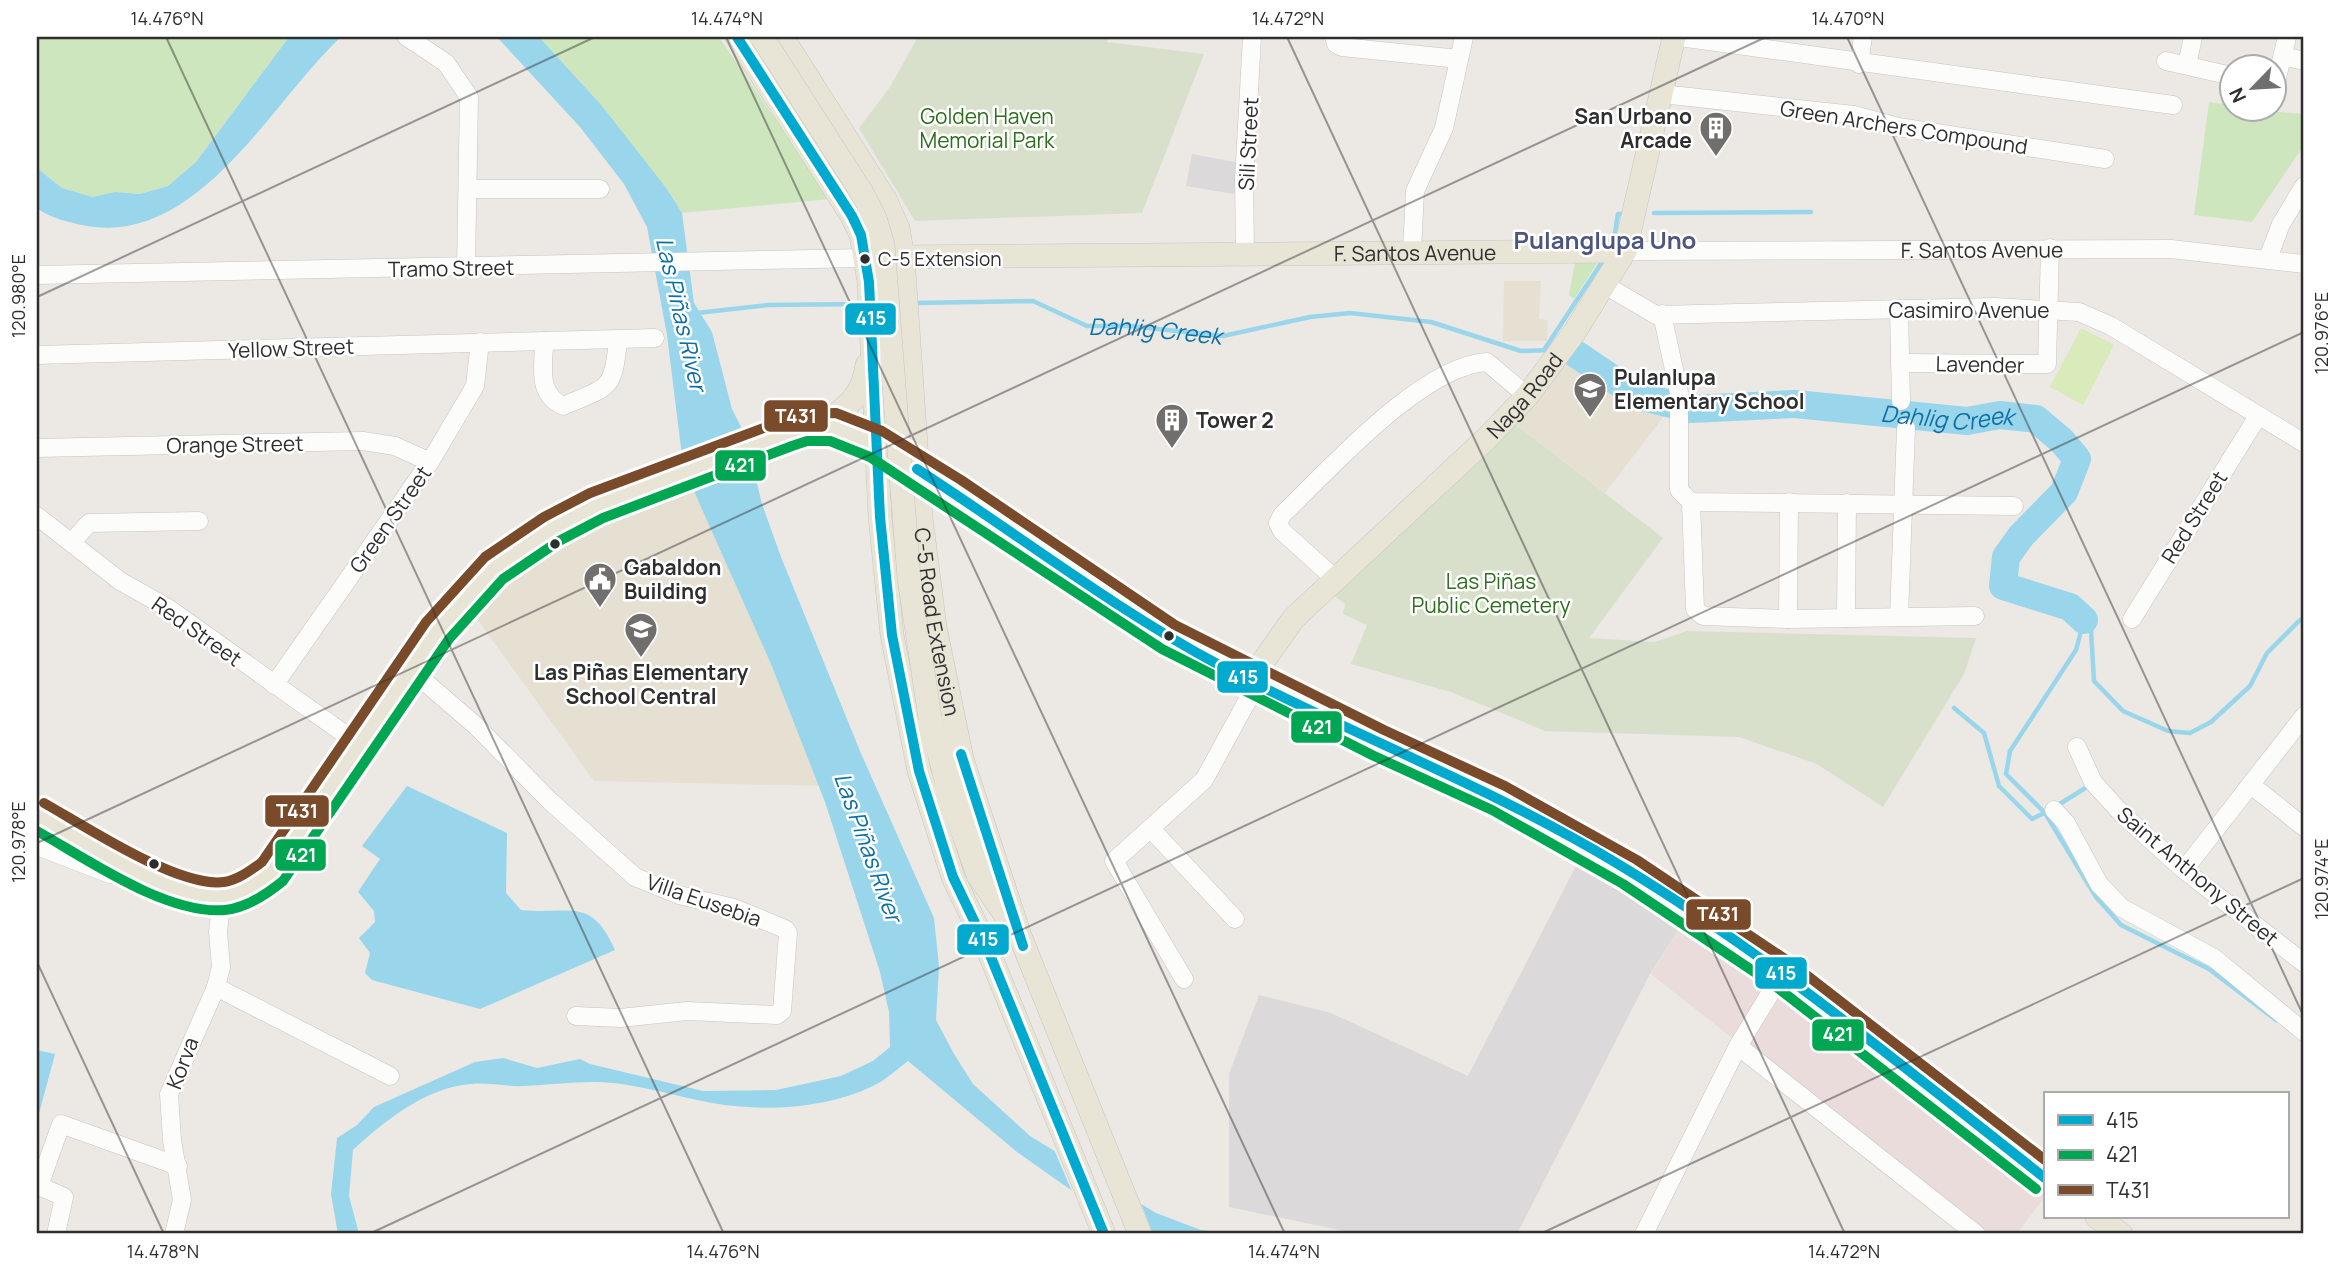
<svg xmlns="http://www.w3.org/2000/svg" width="2341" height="1271" viewBox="0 0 2341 1271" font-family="Manrope,sans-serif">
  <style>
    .industrial { fill: #dcd9db }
    .education { fill: #e6e0d3 }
    .medical { fill: #e9dcdb }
    .green { fill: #cee6be }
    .cemetery { fill: #d8e0cc }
    .pitch { fill: #d9eabb }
    .water { fill: #99d6ec }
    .pier { fill: #ece8e4 }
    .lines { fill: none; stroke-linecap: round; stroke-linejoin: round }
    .stream { stroke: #99d6ec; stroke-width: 4.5 }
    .river { stroke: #99d6ec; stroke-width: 28 }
    .minor-casing { stroke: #c5c4c5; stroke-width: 19 }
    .major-casing { stroke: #c6c5c4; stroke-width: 24 }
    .minor { stroke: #fcfcfb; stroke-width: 18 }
    .major { stroke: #e8e4d6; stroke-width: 23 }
    .major-bridge-casing { stroke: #c6c5c4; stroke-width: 24; stroke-linecap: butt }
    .major-bridge { stroke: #e8e4d6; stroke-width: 23 }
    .bus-1-casing { stroke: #fff; stroke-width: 16 }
    .bus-2-casing { stroke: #fff; stroke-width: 16 }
    .bus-3-casing { stroke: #fff; stroke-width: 16 }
    .bus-1 { stroke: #00a9ce; stroke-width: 10 }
    .bus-2 { stroke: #00a651; stroke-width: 10 }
    .bus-3 { stroke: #7a4b2a; stroke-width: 10 }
    .ticks { fill: none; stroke: #2e2e2e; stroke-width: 2; stroke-opacity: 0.45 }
    .bus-dot { fill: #2e2e2e; stroke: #fff; stroke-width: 2.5 }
    .labels { text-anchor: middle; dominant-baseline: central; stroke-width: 5; stroke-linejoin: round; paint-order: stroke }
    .bus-label { font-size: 19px; fill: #2e2e2e; stroke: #fff; text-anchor: start }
    .park-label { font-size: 21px; fill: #2c6e1b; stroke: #fff }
    .poi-label { font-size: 21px; font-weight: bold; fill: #2e2e2e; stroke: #fff; text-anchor: start }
    .street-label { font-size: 21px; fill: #2e2e2e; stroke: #fff }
    .water-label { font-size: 23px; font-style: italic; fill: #0d6fa3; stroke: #fff }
    .quarter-label { font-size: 24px; font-weight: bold; fill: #4d5680; stroke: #fff }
    .line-badge { stroke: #fff; stroke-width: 2.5 }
    .badge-label { font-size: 19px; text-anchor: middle; font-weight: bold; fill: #fff }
    .neatline { fill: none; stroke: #2e2e2e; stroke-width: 2.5 }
    .ticks-label { font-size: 18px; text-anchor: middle; fill: #2e2e2e }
  </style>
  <rect width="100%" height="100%" fill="#ece8e4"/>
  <g class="industrial">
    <polygon points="1192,154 1240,163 1234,194 1186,186"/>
    <polygon points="1577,864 1683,922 1650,974 1517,1234 1359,1234 1229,1207 1229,1074 1259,995 1331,1013 1468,1076"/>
  </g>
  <g class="education">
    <polygon points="1504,281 1541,281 1539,319 1548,320 1547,341 1503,341"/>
    <polygon points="1571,355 1665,415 1605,493 1515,424"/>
    <polygon points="693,480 826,786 594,781 472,612 503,580 598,519"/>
  </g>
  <g class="medical">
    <polygon points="1682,924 1771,985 1736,1041 1651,974"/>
    <polygon points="1781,995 2045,1196 2017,1234 1988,1234 1745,1050"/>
  </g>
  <g class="green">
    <polygon points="37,37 289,37 196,162 168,186 140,194 115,192 92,197 62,188 37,168"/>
    <polygon points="539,37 719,37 830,199 682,213 667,189"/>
    <polygon points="2209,102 2232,105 2232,108 2304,114 2304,145 2252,222 2194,215"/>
    <polygon points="1576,257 1601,257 1574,299 1569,295"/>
  </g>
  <g class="cemetery">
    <polygon points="918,37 1109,37 1107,42 1204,54 1142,213 915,221 859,128 890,87"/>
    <polygon points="1515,424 1663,538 1589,638 1655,642 1687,631 1976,638 1964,674 1883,807 1817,764 1739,737 1545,731 1451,692 1351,664 1367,625 1343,614 1345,604 1332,594 1481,460"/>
  </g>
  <polygon class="pitch" points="2081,328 2114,345 2083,405 2050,387"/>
  <g class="water">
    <path d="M289,37h52c-70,65 -142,208 -254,189 -16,-3 -38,-8 -50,-18v-40l25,20 30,9 23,-5 25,2 28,-8 28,-24z"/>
    <path d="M497,37h42l63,69 65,83 15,24 12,90 18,29 20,77 13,26 17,69 19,53 79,194 74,167 5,48 -3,54 18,34 19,30 57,52 126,77 45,17 33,4h-82l-44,-28 -37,-16 -54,-38 -109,-91c-11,8 -22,19 -35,25 -47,23 -109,26 -161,17 -32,-6 -65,-16 -98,-20 -31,-3 -60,2 -90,3 -18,1 -36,-4 -53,-2 -44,3 -87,37 -118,66l-4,46 10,38h-21l-7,-40 6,-56 20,-13 17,-18 101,-45 28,-4 34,10 43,-9 10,5 113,27 73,-1 65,-14 32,-15 17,-14 -1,-35 -9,-40 -55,-170 -54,-138 -78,-175 -12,-41 -14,-113 -20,-108 -23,-43 -44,-57z"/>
    <path d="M407,786l100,47 -1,60 15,17c50,5 70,-14 94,40l-135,59 -108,-29 -7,-7 5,-20 -11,-15 16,-16 -1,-11 -16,-19 22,-33 -18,-13z"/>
    <polygon points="37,1050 55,1054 37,1121"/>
  </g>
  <polygon class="pier" points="1053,1147 1139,1198 1153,1234 1145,1234 1106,1209 1073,1194"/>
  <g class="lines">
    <g class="stream">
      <polyline points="1654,213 1811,212"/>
      <polyline points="1614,238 1618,214 1625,214"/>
      <path id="s1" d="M914,303l119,-2 54,25h43l93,10 87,-19 40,-4 81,9 90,29 29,-1"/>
      <polyline points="697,313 768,305 863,304"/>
      <polyline points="1544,350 1604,259"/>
      <polyline points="2084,620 2076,650 2010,751 2006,774 2045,813 2096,897 2121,925 2209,969 2276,1020"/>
      <polyline points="2085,621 2091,630 2094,681 2123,711 2168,731 2190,733 2211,722 2250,686 2267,653 2300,620"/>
      <polyline points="1954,708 1984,733 1999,786 2032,819 2044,813"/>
      <polyline points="2058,805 2087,787"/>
    </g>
    <path class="river" id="s2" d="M1576,354l62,42 53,13 104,-5 172,17 33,-6 36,4 26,22 15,18 -13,33 -43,44 -15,21 -3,29 67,21 14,13"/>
    <defs>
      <g id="minor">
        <polyline points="407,37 446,63 469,97 466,268"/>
        <polyline points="1334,37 1336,44 1342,47 1459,59"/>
        <polyline points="1680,37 2173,105"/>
        <polyline points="2283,56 2304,61"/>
        <polyline points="2166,61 2232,76"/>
        <polyline points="1859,64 1863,37"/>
        <polyline points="2187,65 2193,37"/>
        <polyline points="2274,90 2287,37"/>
        <polyline points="1662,94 1854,115 1898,127 2105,159"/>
        <polyline points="468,189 600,189"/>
        <polyline points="1412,251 1415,191 1444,128 1464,37"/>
        <path id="s3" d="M1625,251l546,-2 133,15"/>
        <polyline points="1245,252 1244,179 1252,37"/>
        <polyline points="2268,258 2281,224 2304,186"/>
        <polyline points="37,275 865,258"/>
        <polyline points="1605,285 1656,315 1995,307 2079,312 2111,326 2304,443"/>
        <polyline points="1899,309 1901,401"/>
        <polyline points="1662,314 1679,393 1679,490 1691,502 2014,506"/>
        <path d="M544,341c0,26 -8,52 19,65 46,-20 50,-14 55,-66"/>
        <polyline points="37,355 655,338"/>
        <polyline points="1900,363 2047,364 2050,248"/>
        <polyline points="37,448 363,441 395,446 430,462"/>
        <polyline points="1691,502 1695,609 1703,616 1788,619 1975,616"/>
        <polyline points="37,516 120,581 168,608 360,745"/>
        <polyline points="73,541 89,523 199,521"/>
        <path d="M1334,578l-52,-47 -4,-8 4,-8c46,-44 140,-150 205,-153l40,34"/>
        <polyline points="1899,617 1906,428"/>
        <polyline points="1846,618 1847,503"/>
        <polyline points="1788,619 1789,502"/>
        <polyline points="2132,619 2258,416"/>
        <polyline points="411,670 475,725 551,802 635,877 679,895 734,908 785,929 788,933 782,1011 777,1015 687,1011 620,1018 576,1016"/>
        <polyline points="274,685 430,462 475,386 480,342"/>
        <polyline points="2077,747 2093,782 2123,815 2184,870 2304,963"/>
        <polyline points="2251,785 2304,827"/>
        <polyline points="2054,810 2066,823 2099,884 2122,908 2214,958 2304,1032"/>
        <polyline points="1151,829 1235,919"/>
        <polyline points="37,846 110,874 135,867"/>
        <polyline points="2184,870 2304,716"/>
        <polyline points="1184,979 1114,861 1204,780 1257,683"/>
        <polyline points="216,987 390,1076"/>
        <polyline points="1738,1046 1976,1234"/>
        <polyline points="56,1234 64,1197 39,1186 61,1124 178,1166"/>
        <polyline points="174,1234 182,1200 172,1140 169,1094 216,987 221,967 218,932 222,896"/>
        <polyline points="1644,1234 1738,1046 1782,974"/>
      </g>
      <g id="major">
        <polyline points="737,37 852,216 861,235 869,282 880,517 892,635 919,771 953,877 988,950 1104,1234"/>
        <path id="s4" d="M782,37l104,164 12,27 5,29 18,261 14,109 27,132 58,177 120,298"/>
        <path id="s5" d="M890,257l735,-6"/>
        <path d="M820,426c25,-17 43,-29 47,-61"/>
        <path id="s6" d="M1250,680l44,-62 193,-180 40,-42 47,-63 51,-82 49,-214"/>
        <polyline points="930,718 950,795 978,875 1006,916"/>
        <path d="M37,815c42,23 142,87 187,81 19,-3 32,-13 48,-24l166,-242 56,-62 58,-39 45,-24 190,-72 18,-6h28l43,17 77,48 215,145 210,106 120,55 132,74 152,102 263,204"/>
        <polyline points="2097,1217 2121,1234"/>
      </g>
    </defs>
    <use href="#minor" class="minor-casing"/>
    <use href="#major" class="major-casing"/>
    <use href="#minor" class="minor"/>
    <use href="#major" class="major"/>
    <defs>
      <polyline id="major-bridge" points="762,37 862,193 875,218 883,245 909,578 930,718"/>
    </defs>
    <use href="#major-bridge" class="major-bridge-casing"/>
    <use href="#major-bridge" class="major-bridge"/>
    <defs>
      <g id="bus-1">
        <polyline points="737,37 852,216 861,235 869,282 880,517 892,635 919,771 953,877 988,950 1104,1234"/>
        <path d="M917,469c102,66 197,140 304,197 131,69 270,121 397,198 151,91 288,205 427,314"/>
        <polyline points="961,754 1023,946"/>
      </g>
      <path id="bus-2" d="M37,831c50,28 129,84 188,79 21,-2 42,-16 58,-29l166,-242 54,-60 56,-38 44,-23 189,-72 15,-5h23l40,16 292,192 210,106 120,55 131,74 151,101 262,204"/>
      <path id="bus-3" d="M44,803c41,23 134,85 180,79 14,-2 27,-12 38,-20l164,-240 59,-65 59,-40 46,-24 211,-79 35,-1 46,18 79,49 214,145 209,105 121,56 132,74 154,103 254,197"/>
    </defs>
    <use href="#bus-1" class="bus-1-casing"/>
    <use href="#bus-2" class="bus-2-casing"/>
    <use href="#bus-3" class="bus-3-casing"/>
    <use href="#bus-1" class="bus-1"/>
    <use href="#bus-2" class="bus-2"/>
    <use href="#bus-3" class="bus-3"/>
  </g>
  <path class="ticks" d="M166,37l558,1197M726,37l559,1197M1287,37l558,1197M1847,37l457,980M37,297l558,-260M37,843l1729,-806M37,962l127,272M369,1234l1935,-902M1540,1234l764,-356"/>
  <defs>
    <symbol id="building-pin" viewBox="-11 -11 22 30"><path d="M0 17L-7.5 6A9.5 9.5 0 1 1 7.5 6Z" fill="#706f6e" stroke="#fff"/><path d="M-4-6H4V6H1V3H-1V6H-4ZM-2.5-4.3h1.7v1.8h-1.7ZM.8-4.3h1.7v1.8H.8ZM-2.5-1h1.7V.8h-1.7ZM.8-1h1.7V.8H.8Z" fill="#fff"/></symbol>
    <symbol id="school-pin" viewBox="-11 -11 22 30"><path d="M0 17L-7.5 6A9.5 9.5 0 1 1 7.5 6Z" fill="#706f6e" stroke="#fff"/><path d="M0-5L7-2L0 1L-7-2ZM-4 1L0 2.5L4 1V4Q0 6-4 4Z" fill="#fff"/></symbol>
    <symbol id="civic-pin" viewBox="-11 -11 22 30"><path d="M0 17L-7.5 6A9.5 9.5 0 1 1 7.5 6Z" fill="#706f6e" stroke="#fff"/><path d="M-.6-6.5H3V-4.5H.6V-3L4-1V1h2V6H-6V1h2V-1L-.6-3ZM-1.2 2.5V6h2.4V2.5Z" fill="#fff"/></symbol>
  </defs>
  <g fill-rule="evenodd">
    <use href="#building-pin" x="1697" y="109" width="38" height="52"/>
    <use href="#school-pin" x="1571" y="370" width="38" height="52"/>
    <use href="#building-pin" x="1153" y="401" width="38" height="52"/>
    <use href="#civic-pin" x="581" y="560" width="38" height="52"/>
    <use href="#school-pin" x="622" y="610" width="38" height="52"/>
  </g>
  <g class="bus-dot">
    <circle cx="865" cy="259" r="6"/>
    <circle cx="555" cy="544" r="6"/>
    <circle cx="1169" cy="636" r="6"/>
    <circle cx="154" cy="864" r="6"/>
  </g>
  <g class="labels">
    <g class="bus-label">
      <text x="878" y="259">C-5 Extension</text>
    </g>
    <g class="park-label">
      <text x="987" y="116">Golden Haven<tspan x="987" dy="24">Memorial Park</tspan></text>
      <text x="1491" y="581">Las Piñas<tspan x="1491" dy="24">Public Cemetery</tspan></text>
    </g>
    <g class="poi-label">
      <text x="1692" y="116" text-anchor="end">San Urbano<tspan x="1692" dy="24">Arcade</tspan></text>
      <text x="1614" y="377">Pulanlupa<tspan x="1614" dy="24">Elementary School</tspan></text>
      <text x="1196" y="420">Tower 2</text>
      <text x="624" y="567">Gabaldon<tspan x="624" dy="24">Building</tspan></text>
      <text x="641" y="672" text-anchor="middle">Las Piñas Elementary<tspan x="641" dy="24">School Central</tspan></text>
    </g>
    <g class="street-label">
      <text transform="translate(1904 127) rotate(9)">Green Archers Compound</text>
      <text transform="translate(1248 144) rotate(-87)">Sili Street</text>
      <text stroke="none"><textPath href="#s3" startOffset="357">F. Santos Avenue</textPath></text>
      <text stroke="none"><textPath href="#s5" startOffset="525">F. Santos Avenue</textPath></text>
      <text transform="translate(451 268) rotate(-1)">Tramo Street</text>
      <text x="1969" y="310">Casimiro Avenue</text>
      <text transform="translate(291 348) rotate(-2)">Yellow Street</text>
      <text transform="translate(1980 364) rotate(1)">Lavender</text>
      <text stroke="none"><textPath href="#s6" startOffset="397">Naga Road</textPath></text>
      <text transform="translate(235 444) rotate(-1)">Orange Street</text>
      <text transform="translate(2194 517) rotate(-58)">Red Street</text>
      <text transform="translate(390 519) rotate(-55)">Green Street</text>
      <text stroke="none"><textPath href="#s4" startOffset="620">C-5 Road Extension</textPath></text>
      <text transform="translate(197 631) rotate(35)">Red Street</text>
      <text transform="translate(2198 876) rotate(40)">Saint Anthony Street</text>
      <text transform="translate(704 900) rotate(19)">Villa Eusebia</text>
      <text transform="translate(182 1063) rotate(-69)">Korva</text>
    </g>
    <g class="water-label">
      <text transform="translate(682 314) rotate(77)">Las Piñas River</text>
      <text stroke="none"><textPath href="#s1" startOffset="247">Dahlig Creek</textPath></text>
      <text stroke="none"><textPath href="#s2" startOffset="387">Dahlig Creek</textPath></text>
      <text transform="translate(869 847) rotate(70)">Las Piñas River</text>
    </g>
    <g class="quarter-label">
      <text x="1605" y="239">Pulanglupa Uno</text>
    </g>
  </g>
  <g class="line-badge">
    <rect x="844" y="302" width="53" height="34" rx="7" fill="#00a9ce"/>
    <rect x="763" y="399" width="66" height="34" rx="7" fill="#7a4b2a"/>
    <rect x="714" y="449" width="53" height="33" rx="7" fill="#00a651"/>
    <rect x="1216" y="660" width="53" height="34" rx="7" fill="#00a9ce"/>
    <rect x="1290" y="710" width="53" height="34" rx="7" fill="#00a651"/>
    <rect x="264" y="794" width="66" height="34" rx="7" fill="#7a4b2a"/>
    <rect x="274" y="838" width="53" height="34" rx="7" fill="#00a651"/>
    <rect x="1685" y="898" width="67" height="33" rx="7" fill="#7a4b2a"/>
    <rect x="956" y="923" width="54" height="33" rx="7" fill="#00a9ce"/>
    <rect x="1754" y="956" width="54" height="34" rx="7" fill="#00a9ce"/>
    <rect x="1811" y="1018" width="54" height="34" rx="7" fill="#00a651"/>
  </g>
  <g class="badge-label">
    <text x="871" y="325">415</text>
    <text x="796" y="423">T431</text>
    <text x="740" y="472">421</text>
    <text x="1243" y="684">415</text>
    <text x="1317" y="734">421</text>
    <text x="297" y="818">T431</text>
    <text x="301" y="862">421</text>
    <text x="1718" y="921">T431</text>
    <text x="983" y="946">415</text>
    <text x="1781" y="980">415</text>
    <text x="1838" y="1041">421</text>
  </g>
  <rect width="2341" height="1271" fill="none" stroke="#ffffff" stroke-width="77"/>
  <rect x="2044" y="1092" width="245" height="126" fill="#ffffff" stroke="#ababab" stroke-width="2"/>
  <rect x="2058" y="1115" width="35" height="10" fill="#00a9ce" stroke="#ababab" stroke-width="2"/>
  <text x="2106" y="1128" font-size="21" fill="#2e2e2e">415</text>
  <rect x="2058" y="1150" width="35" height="10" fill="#00a651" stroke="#ababab" stroke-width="2"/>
  <text x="2106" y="1162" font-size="21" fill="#2e2e2e">421</text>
  <rect x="2058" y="1185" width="35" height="10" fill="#7a4b2a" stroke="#ababab" stroke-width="2"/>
  <text x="2106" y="1198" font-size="21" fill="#2e2e2e">T431</text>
  <g transform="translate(2253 88) rotate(245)"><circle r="33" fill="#ffffff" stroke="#ababab" stroke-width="2"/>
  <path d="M0-5L12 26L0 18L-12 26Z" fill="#706f6e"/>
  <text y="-10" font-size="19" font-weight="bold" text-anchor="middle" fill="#2e2e2e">N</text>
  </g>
  <rect x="38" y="38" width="2264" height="1194" class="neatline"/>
  <g class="ticks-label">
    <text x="167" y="25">14.476°N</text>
    <text x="727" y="25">14.474°N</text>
    <text x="1288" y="25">14.472°N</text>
    <text x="1848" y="25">14.470°N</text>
    <text transform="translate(19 296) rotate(-90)" y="6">120.980°E</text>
    <text transform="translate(2322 333) rotate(-90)" y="6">120.976°E</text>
    <text transform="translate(19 842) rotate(-90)" y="6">120.978°E</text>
    <text transform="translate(2322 879) rotate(-90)" y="6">120.974°E</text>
    <text x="163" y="1258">14.478°N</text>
    <text x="723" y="1258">14.476°N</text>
    <text x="1284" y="1258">14.474°N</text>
    <text x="1844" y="1258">14.472°N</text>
  </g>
</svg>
